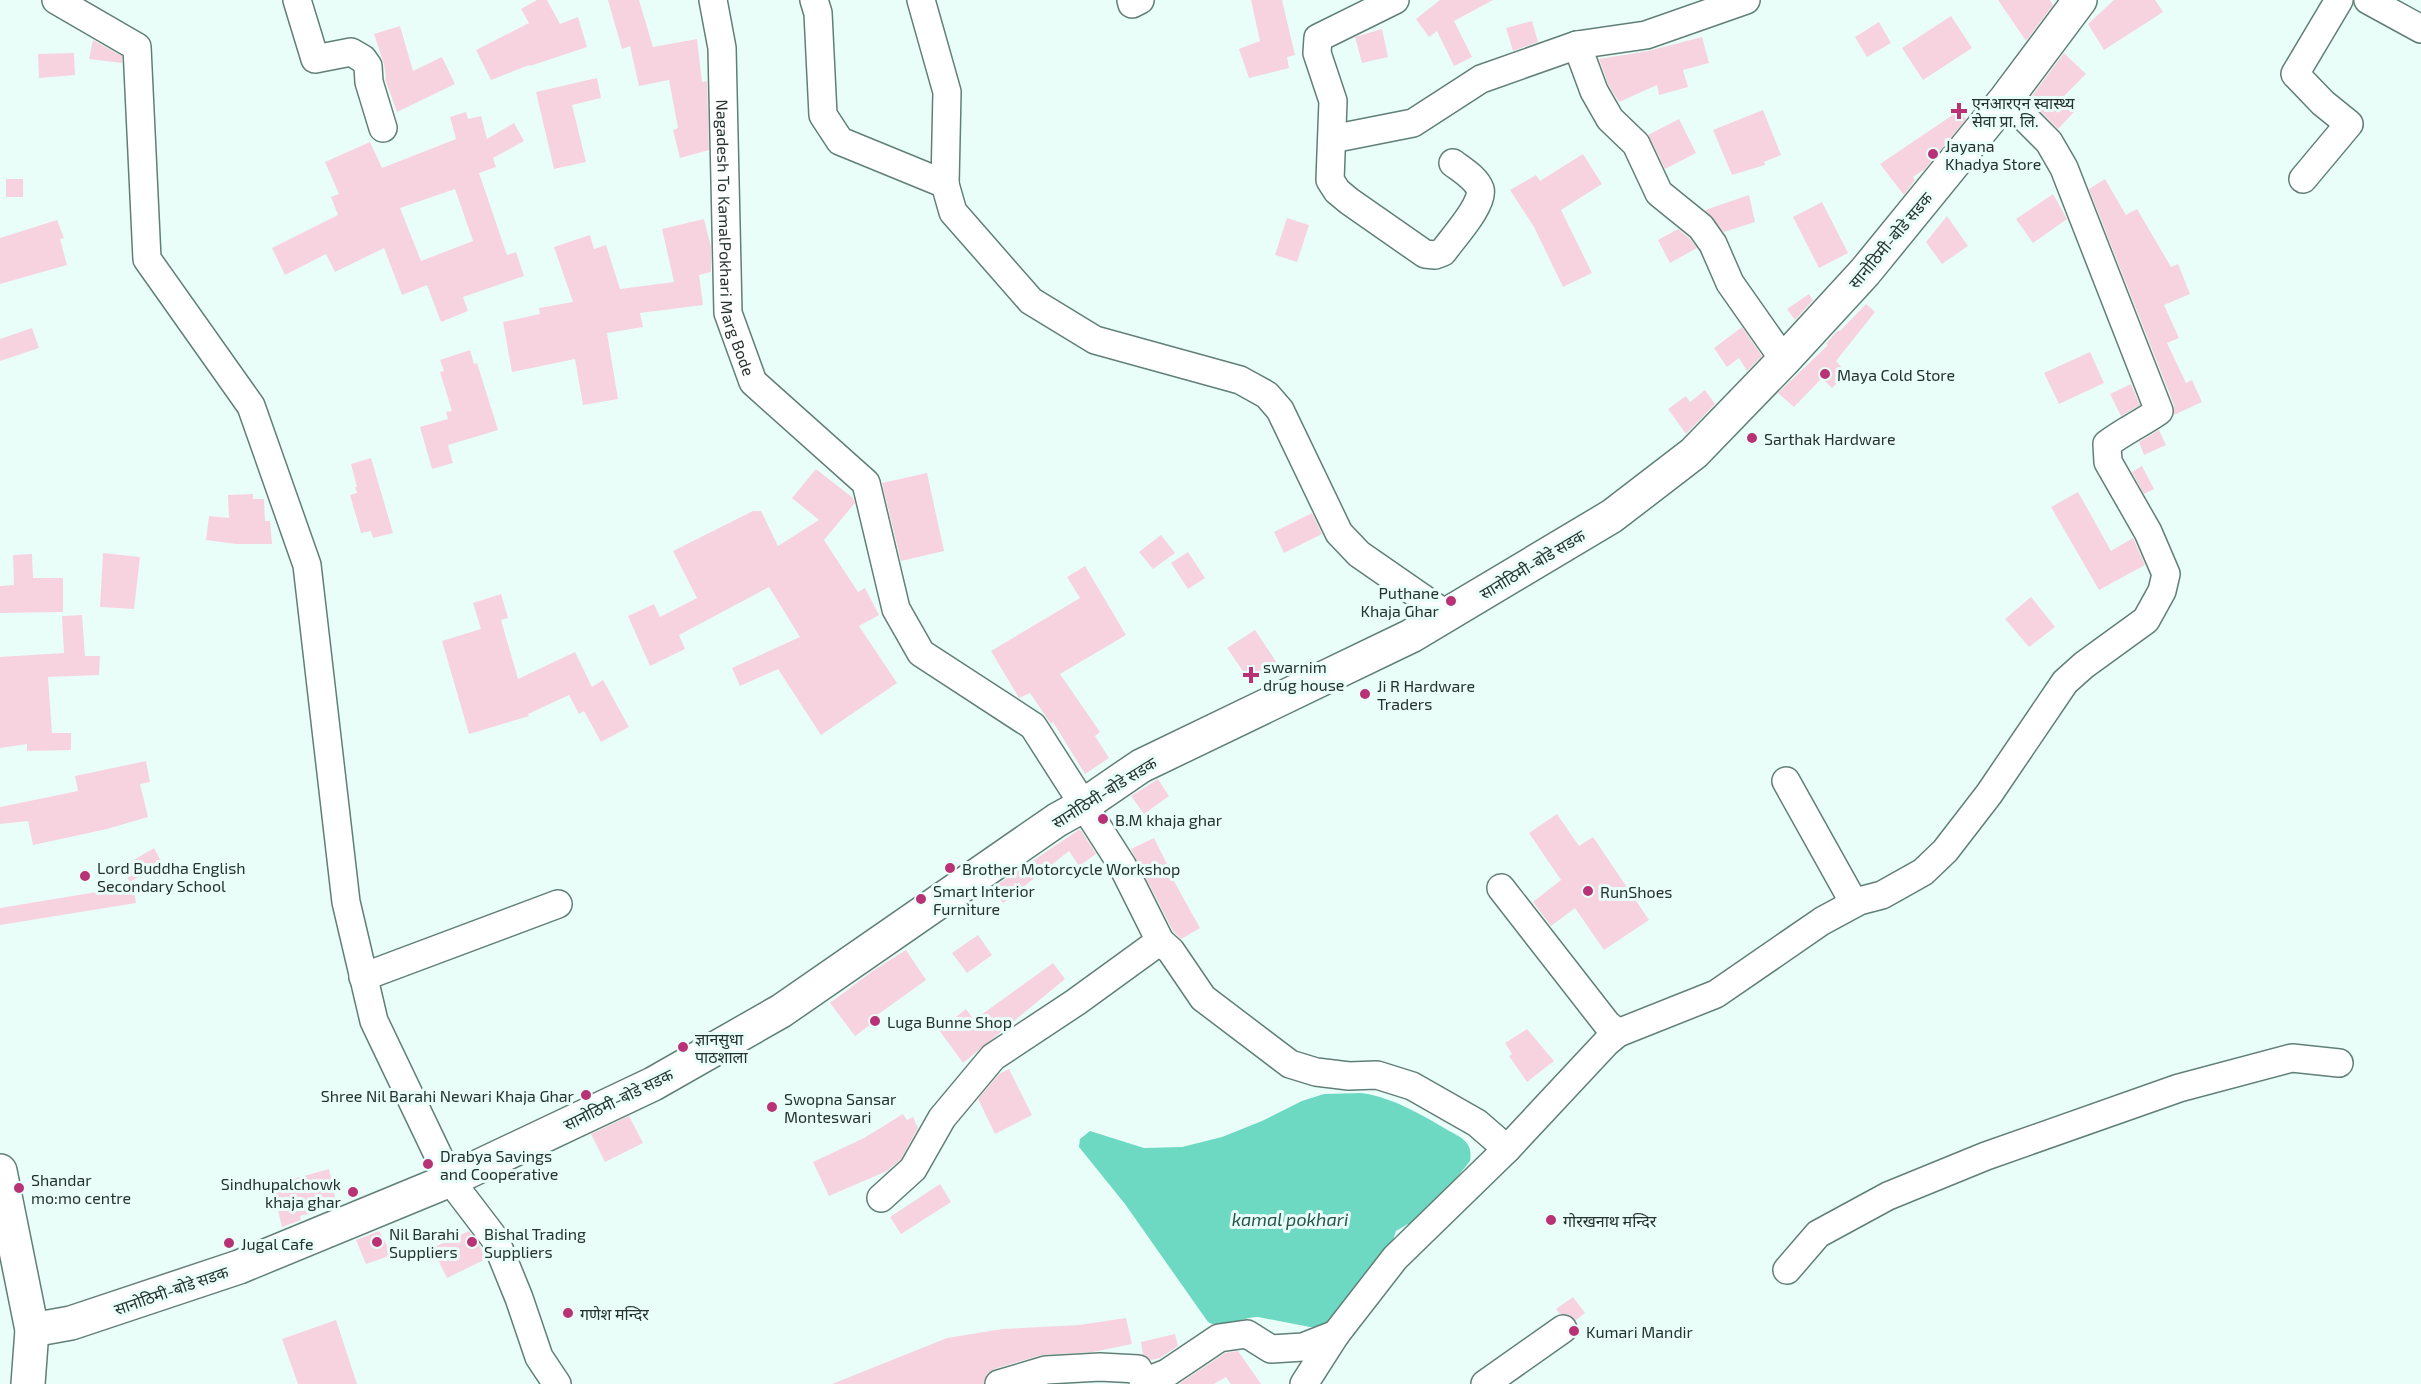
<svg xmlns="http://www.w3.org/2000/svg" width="2421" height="1384" viewBox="0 0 2421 1384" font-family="'Exo 2','Noto Sans Devanagari',sans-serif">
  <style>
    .water { fill: #6dd9c2 }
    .building { fill: #f7d3e0; fill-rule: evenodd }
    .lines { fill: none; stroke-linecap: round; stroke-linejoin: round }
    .minor-casing { stroke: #607f77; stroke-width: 30 }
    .major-casing { stroke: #607f77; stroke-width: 36 }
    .minor { stroke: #fff; stroke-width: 27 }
    .major { stroke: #fff; stroke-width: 33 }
    .poi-dot { fill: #b83275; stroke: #eafef9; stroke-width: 2 }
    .labels { text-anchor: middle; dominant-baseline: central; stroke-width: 6; stroke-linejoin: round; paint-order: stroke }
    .poi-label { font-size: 16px; fill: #25322f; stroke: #eafef9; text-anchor: start }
    .street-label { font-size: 16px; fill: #25322f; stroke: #eafef9 }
    .water-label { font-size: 18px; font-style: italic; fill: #25544a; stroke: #eafef9 }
  </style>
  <rect width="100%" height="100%" fill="#eafef9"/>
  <path class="water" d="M1361,1093c36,5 67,26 99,44 9,6 12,13 10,24l-50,63h-12l-12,7 -4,12 -61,78 -13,6h-8l-52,-10c-18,0 -33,14 -50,5l-83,-118 -46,-57 1,-8 10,-8 54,17 38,-1 40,-10 40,-16 40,-20 22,-7z"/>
  <g class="building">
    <polygon points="537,0 547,0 560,24 578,17 587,47 530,66 529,65 491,80 476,50 529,23 521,9"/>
    <polygon points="608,0 639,0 653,47 697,39 702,82 707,81 709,150 680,158 673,130 678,128 669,80 639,86 630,46 622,49"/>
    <polygon points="1251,0 1282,0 1295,55 1287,57 1289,68 1249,78 1239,49 1260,41"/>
    <polygon points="1440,0 1493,0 1454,21 1472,57 1454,66 1437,31 1429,37 1416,19"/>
    <polygon points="1998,0 2050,0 2053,5 2026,41"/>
    <polygon points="2114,0 2155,0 2163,12 2104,50 2088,24"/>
    <polygon points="1951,16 1972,48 1923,80 1902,48"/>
    <polygon points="1532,21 1538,42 1513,51 1506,28"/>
    <polygon points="1879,22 1891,43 1867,57 1855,37"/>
    <polygon points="400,26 413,71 442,57 455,84 397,112 385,79 386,77 384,64 374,34"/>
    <polygon points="1382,29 1388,57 1362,63 1355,37"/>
    <polygon points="1702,37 1709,63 1683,70 1688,87 1659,95 1657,85 1619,102 1608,84 1599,59 1648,51"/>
    <polygon points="93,40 122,56 122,63 89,59"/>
    <polygon points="74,53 75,75 39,78 38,54"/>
    <polygon points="2064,53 2086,74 2063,97 2076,110 2058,129 2029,100"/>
    <polygon points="597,78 601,98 572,105 586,162 554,169 536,92"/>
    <polygon points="1763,110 1781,155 1764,162 1765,165 1732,175 1713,130"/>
    <polygon points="1960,110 1966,119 1925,169 1913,177 1915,180 1904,195 1880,164"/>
    <path d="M466,112l2,7 13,-3 6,23 27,-16 10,18 -31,17 3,9 -17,6 28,82 9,-3 8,24 -61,21 5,14 -27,11 -14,-37 -25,10 -18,-47 -49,24 -9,-18 -41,21 -13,-27 66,-33 -7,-18 8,-3 -14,-32 45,-20 12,26 74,-29 -6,-22zM455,189l18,52 -52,20 -21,-53z"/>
    <polygon points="1679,119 1696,153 1665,169 1648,135"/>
    <polygon points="1583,154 1602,184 1561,210 1592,273 1563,287 1534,227 1510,190 1536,175 1540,181"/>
    <rect x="6" y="179" width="17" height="18"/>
    <polygon points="2105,179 2126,215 2137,209 2171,267 2178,264 2190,294 2164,305 2179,338 2167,343 2186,383 2192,380 2202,402 2174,415 2174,405 2089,189"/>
    <polygon points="2053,194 2067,219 2033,243 2016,219"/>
    <polygon points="1749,195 1755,222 1724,232 1705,210"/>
    <polygon points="1822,202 1848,253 1819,268 1793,217"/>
    <polygon points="1947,216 1968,246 1942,264 1926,242"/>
    <polygon points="1287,218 1309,225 1297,262 1275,255"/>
    <polygon points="704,219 711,247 711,272 699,275 703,305 640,313 643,327 607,333 618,399 583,405 575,359 512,372 503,322 540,314 539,308 573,302 554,247 590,235 594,249 606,245 620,289 674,282 662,229"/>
    <polygon points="57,220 64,238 60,239 67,265 0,284 0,238"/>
    <polygon points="1678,229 1689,238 1697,248 1670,263 1658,240"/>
    <polygon points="1809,294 1813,300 1795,320 1787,309"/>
    <polygon points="1866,304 1875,312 1836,361 1847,373 1832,388 1822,378 1794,407 1778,393 1828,345 1826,344 1837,331 1840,331"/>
    <polygon points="1742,327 1762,356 1747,371 1739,358 1727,367 1714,348"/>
    <polygon points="32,328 39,348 0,361 0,339"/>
    <polygon points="470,350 474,364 477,363 498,430 448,445 453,463 432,469 420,427 448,419 446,412 452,411 440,372 444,371 440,360"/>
    <polygon points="2090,352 2104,383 2059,404 2044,373"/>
    <polygon points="2131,384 2140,405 2121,416 2110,394"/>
    <polygon points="1705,390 1715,404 1686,434 1668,409 1686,396 1690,402"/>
    <polygon points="2159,430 2166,445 2144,455 2139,442"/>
    <polygon points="371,458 393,533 373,538 371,531 361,533 350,495 357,493 355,487 357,487 351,464"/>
    <polygon points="2142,466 2154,489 2144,494 2132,472"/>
    <polygon points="816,469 853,498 855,503 824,540 858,592 865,588 879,615 859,626 897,683 821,735 778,669 740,686 732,668 800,637 769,587 679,635 685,649 650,666 628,616 654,604 660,617 697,598 673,551 753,511 761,511 778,546 819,520 792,498"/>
    <polygon points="927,473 944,551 901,561 882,483"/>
    <polygon points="2078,492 2111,551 2133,538 2145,565 2099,590 2051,507"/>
    <polygon points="253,494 253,499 264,499 265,521 270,521 272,544 236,544 206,540 209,516 229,518 228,495"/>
    <polygon points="1312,513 1322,534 1284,553 1274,532"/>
    <polygon points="1161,535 1175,553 1153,569 1139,552"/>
    <polygon points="1188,552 1205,578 1188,589 1171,563"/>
    <polygon points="103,553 140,557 134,609 100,607"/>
    <polygon points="32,554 33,578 63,578 63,612 0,613 0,586 14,585 13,555"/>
    <polygon points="1085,566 1126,635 1060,674 1100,732 1095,736 1109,758 1085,774 1053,722 1051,724 1030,693 1019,698 991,651 1080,598 1067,577"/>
    <polygon points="501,594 508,618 501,620 518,679 575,652 592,687 603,680 629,727 601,742 584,711 579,714 569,695 528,714 529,716 469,734 442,641 481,629 473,603"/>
    <polygon points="2031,597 2055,627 2029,647 2005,619"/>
    <polygon points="82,615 85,656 100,656 99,675 48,677 52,733 71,733 71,750 27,751 27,744 0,748 0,657 64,653 62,616"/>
    <polygon points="1255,630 1277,663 1249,680 1227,648"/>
    <polygon points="146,761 150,782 140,784 148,817 107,829 33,845 28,821 0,824 0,807 78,791 75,776"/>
    <polygon points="1158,779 1169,796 1144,814 1131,796"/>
    <polygon points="1557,814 1579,846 1593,837 1649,920 1604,950 1575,908 1551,926 1533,902 1561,880 1529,833"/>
    <polygon points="1080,829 1096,854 1079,866 1069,851 1003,903 992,888"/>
    <polygon points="1154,838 1167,864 1165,865 1200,928 1181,939 1173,931 1131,849"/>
    <polygon points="154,848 162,863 130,882 122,867"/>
    <polygon points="133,886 136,903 0,925 0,908"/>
    <polygon points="978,935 992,955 967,973 952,953"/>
    <polygon points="906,950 926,980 873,1018 875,1021 855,1036 830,1003 874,970"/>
    <polygon points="1053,963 1065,979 963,1063 939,1030 966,1009 974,1020"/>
    <polygon points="1527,1029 1554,1061 1527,1082 1509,1056 1512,1054 1505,1043"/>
    <polygon points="1009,1069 1032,1115 995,1134 978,1099 999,1074"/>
    <polygon points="903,1114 907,1120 913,1117 918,1128 901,1159 887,1171 829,1196 813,1162 864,1138"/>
    <polygon points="629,1116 643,1143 605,1162 591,1134"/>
    <polygon points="329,1169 337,1206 300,1216 301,1220 282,1227 272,1185"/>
    <polygon points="940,1184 951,1202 901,1234 890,1217"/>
    <polygon points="379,1231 392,1255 366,1264 356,1240"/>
    <polygon points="469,1231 479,1244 486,1259 447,1278 432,1248"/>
    <polygon points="1573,1297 1585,1313 1576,1320 1569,1315 1560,1314 1556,1309"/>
    <polygon points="1126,1318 1132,1344 1093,1352 1042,1355 994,1369 987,1374 984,1384 832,1384 947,1338 1002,1329 1079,1325"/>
    <polygon points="336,1320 357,1384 298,1384 282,1339"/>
    <polygon points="1175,1334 1178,1346 1160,1358 1151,1360 1143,1355 1141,1342"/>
    <polygon points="1238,1351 1261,1384 1231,1384 1226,1377 1214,1384 1179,1384 1225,1353"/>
  </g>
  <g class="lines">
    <defs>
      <g id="minor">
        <polyline points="56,0 137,47 147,259 251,406 307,565 346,902 374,1021 450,1180 495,1239 519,1298 539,1357 557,1384"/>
        <polyline points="297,0 315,59 351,52 363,59 368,66 369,82 383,128"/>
        <path id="s1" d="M713,0l9,48 6,265 25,69 113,101 30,126 25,44 112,73 89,139 38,76 11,10 32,47 87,66 26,8 33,4 28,-1 35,11 65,37 30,26"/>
        <polyline points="814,0 818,13 823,115 840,141 945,184 953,212 1031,301 1095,340 1240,380 1267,395 1280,410 1339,533 1359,554 1447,615"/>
        <polyline points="921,0 947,92 945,184"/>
        <polyline points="1131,0 1132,4 1140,0"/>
        <path d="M1395,0l-77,38 -1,15 16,48 -3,79 7,11 12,10 76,53 10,1 8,-3c9,-13 42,-49 37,-63 -4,-11 -18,-19 -27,-26"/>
        <polyline points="2368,0 2421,29"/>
        <polyline points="1577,45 1594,91 1610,119 1636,144 1659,193 1701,227 1713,244 1730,283 1784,360"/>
        <polyline points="1332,139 1413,123 1481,79 1577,45 1646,35 1746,0"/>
        <polyline points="2303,179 2349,124 2323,103 2295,74 2339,0"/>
        <polyline points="1786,781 1854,903"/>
        <polyline points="1501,888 1607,1024 1618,1033"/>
        <polyline points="363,977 558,904"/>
        <polyline points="881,1198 913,1169 942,1118 993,1057 1076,1002 1160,941"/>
        <polyline points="1787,1270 1818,1234 1888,1196 1986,1156 2179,1088 2292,1058 2339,1063"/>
        <polyline points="999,1384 1046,1370 1100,1367 1138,1369 1144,1382 1167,1373 1219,1338 1247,1334 1271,1349 1303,1347 1336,1334"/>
        <path d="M1304,1384l32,-50 59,-76 112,-109 99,-106 12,-10 98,-39 106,-73 37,-20 23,-6 41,-23 22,-21 44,-57 76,-112 19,-17 62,-45 16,-29 4,-17 -18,-42 -40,-70 -1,-18c17,-13 35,-21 52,-33l-95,-243 -15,-26 -43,-43"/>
        <polyline points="1485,1384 1563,1329"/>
      </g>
      <g id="major">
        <polyline points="0,1171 32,1330 28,1384"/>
        <polyline points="32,1330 71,1323 239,1267 450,1180 653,1084 781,1011 1057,820 1084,805 1141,766 1411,636 1612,516 1694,453 1784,360 1865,272 2006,99 2080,0"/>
      </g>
    </defs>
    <use href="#minor" class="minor-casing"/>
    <use href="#major" class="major-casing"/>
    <use href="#minor" class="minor"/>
    <use href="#major" class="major"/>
  </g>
  <g class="poi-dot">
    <path d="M1956 102h6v6h6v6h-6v6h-6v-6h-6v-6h6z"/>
    <circle cx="1933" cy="154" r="6"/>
    <circle cx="1825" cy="374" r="6"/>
    <circle cx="1752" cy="438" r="6"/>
    <circle cx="1451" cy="601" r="6"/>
    <path d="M1248 666h6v6h6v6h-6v6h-6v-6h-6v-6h6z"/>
    <circle cx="1365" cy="694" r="6"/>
    <circle cx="1103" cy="819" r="6"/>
    <circle cx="950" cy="868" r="6"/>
    <circle cx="85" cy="876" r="6"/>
    <circle cx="1588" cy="891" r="6"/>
    <circle cx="921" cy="899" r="6"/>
    <circle cx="875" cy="1021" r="6"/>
    <circle cx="683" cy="1047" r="6"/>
    <circle cx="586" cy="1095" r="6"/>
    <circle cx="772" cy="1107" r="6"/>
    <circle cx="428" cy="1164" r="6"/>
    <circle cx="19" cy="1188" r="6"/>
    <circle cx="353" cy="1192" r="6"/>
    <circle cx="1551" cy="1220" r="6"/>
    <circle cx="377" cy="1242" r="6"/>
    <circle cx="472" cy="1242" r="6"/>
    <circle cx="229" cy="1243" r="6"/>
    <circle cx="568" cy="1313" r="6"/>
    <circle cx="1574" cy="1331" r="6"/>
  </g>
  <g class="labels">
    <g class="poi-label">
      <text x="1972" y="102">एनआरएन स्वास्थ्य<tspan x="1972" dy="18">सेवा प्रा. लि.</tspan></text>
      <text x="1945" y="145">Jayana<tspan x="1945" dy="18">Khadya Store</tspan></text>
      <text x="1837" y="374">Maya Cold Store</text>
      <text x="1764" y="438">Sarthak Hardware</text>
      <text x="1439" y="592" text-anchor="end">Puthane<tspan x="1439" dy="18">Khaja Ghar</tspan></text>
      <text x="1263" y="666">swarnim<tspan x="1263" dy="18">drug house</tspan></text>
      <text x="1377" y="685">Ji R Hardware<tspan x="1377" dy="18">Traders</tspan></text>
      <text x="1115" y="819">B.M khaja ghar</text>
      <text x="97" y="867">Lord Buddha English<tspan x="97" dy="18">Secondary School</tspan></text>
      <text x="962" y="868">Brother Motorcycle Workshop</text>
      <text x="933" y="890">Smart Interior<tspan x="933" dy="18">Furniture</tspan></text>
      <text x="1600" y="891">RunShoes</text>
      <text x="887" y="1021">Luga Bunne Shop</text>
      <text x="695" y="1038">ज्ञानसुधा<tspan x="695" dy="18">पाठशाला</tspan></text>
      <text x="574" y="1095" text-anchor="end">Shree Nil Barahi Newari Khaja Ghar</text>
      <text x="784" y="1098">Swopna Sansar<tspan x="784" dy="18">Monteswari</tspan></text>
      <text x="440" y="1155">Drabya Savings<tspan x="440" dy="18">and Cooperative</tspan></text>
      <text x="31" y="1179">Shandar<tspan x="31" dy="18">mo:mo centre</tspan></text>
      <text x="341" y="1183" text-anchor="end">Sindhupalchowk<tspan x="341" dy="18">khaja ghar</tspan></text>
      <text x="1563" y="1220">गोरखनाथ मन्दिर</text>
      <text x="389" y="1233">Nil Barahi<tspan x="389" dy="18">Suppliers</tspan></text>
      <text x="484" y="1233">Bishal Trading<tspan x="484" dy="18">Suppliers</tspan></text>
      <text x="241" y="1243">Jugal Cafe</text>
      <text x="580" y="1313">गणेश मन्दिर</text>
      <text x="1586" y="1331">Kumari Mandir</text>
    </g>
    <g class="street-label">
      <text stroke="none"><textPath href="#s1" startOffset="240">Nagadesh To KamalPokhari Marg Bode</textPath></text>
      <text transform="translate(1890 240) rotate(-50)">सानोठिमी-बोडे सडक</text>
      <text transform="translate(1532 564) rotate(-31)">सानोठिमी-बोडे सडक</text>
      <text transform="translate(1104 792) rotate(-32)">सानोठिमी-बोडे सडक</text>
      <text transform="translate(618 1099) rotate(-26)">सानोठिमी-बोडे सडक</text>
      <text transform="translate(171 1290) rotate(-19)">सानोठिमी-बोडे सडक</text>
    </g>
    <g class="water-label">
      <text x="1290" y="1219">kamal pokhari</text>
    </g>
  </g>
</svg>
